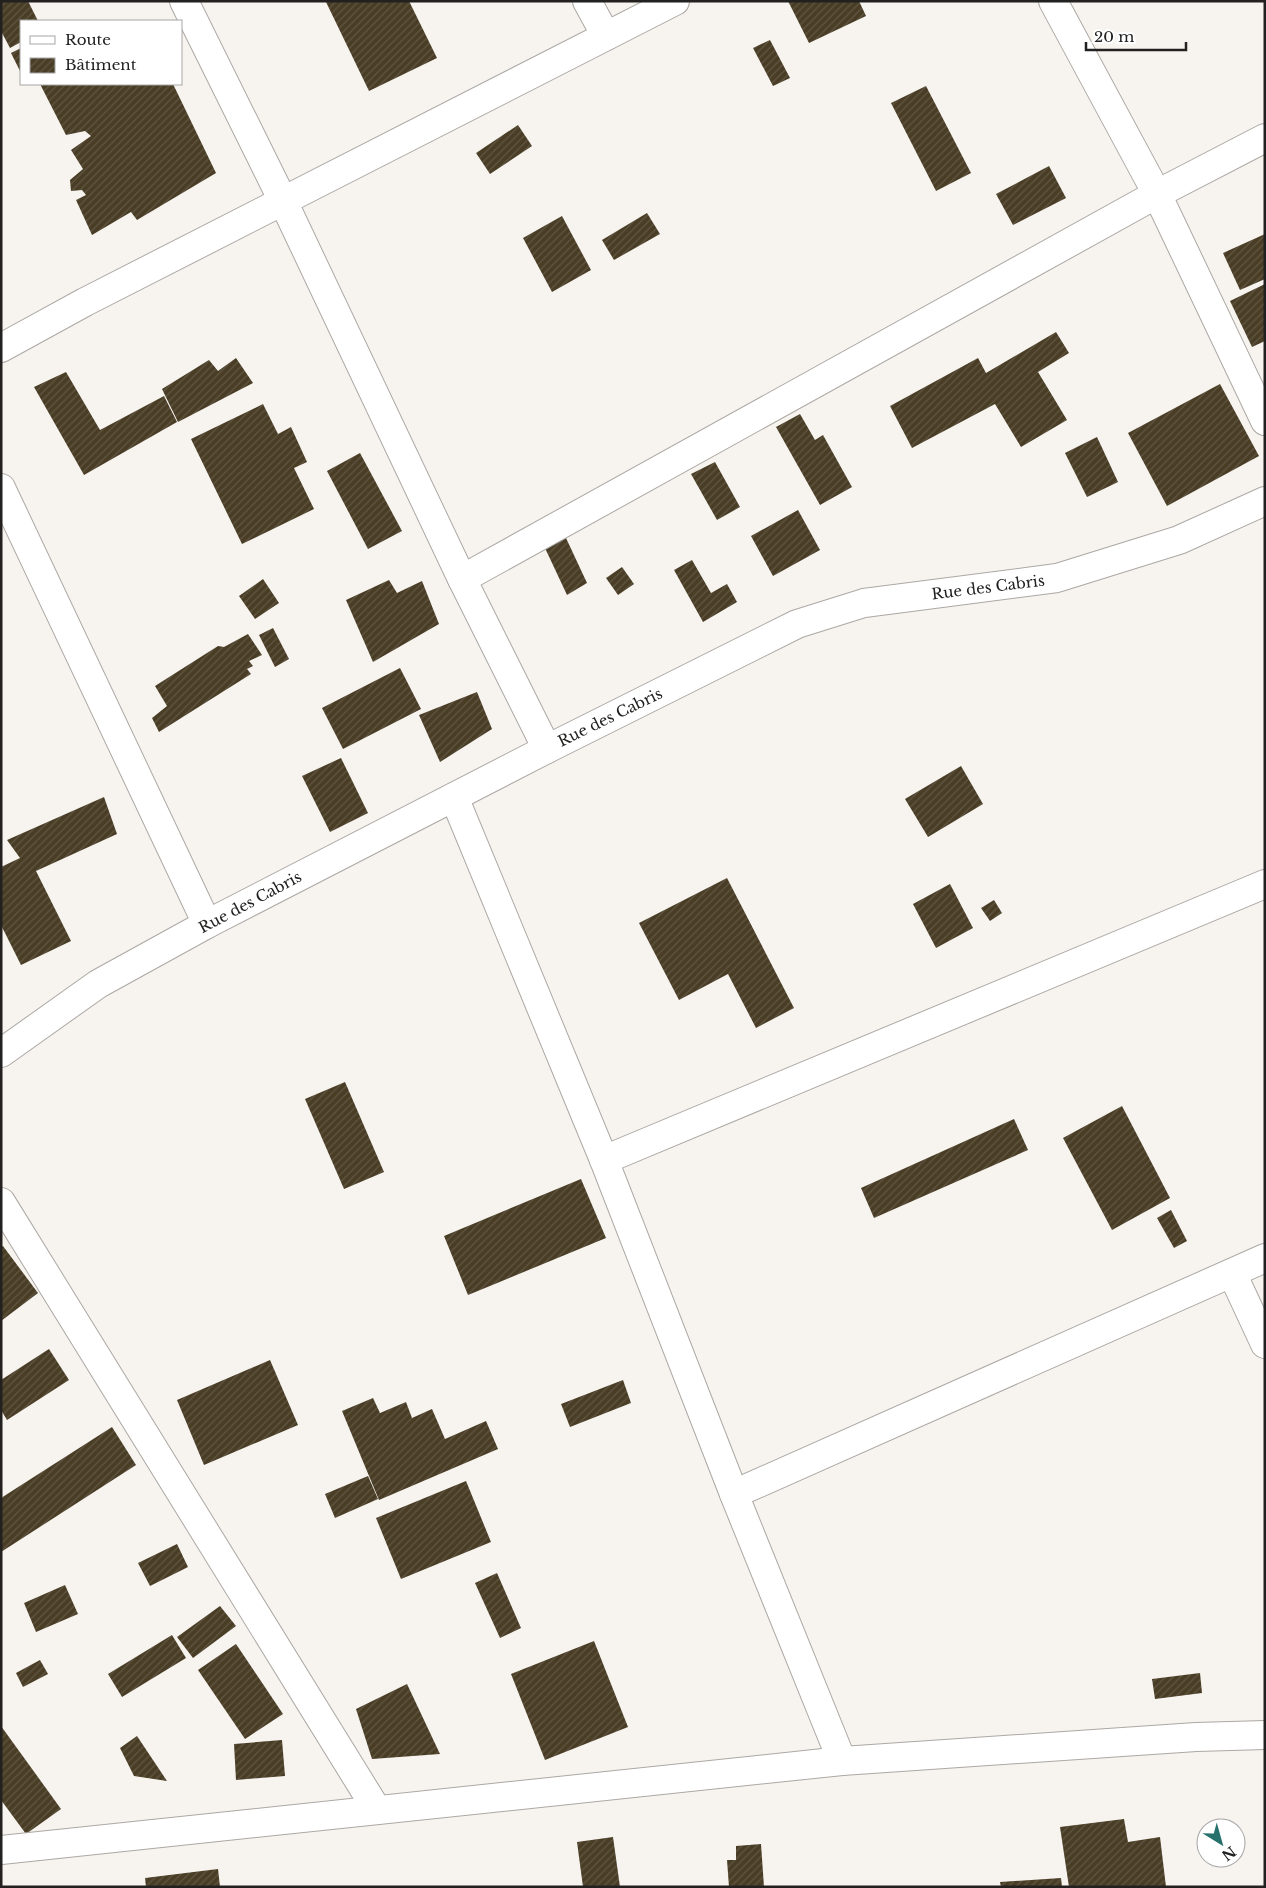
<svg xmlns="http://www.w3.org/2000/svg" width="1266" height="1888" viewBox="0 0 1266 1888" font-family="'Libre Baskerville',serif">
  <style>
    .building { fill: url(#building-hatch) }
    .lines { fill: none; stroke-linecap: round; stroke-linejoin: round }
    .minor-casing { stroke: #aca8a4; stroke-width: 30 }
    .minor { stroke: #fff; stroke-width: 28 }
    .labels { text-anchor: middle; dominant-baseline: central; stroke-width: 5; stroke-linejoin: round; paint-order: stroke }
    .street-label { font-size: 15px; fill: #222120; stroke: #fff }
  </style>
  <defs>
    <pattern id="building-hatch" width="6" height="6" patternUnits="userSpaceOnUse" patternTransform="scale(1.25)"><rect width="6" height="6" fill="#493d25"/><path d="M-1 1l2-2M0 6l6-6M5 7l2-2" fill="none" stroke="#605643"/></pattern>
  </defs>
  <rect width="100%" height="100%" fill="#f7f3ef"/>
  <g class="building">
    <polygon points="1,1 28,1 38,21 21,21 21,42 10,48 1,31"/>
    <polygon points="328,1 409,1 437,58 369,91 326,2"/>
    <polygon points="788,1 859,1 866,16 809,43"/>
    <polygon points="770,40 790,78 773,86 753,48"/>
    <polygon points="21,48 21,73 11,53"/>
    <polygon points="40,84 173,84 216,173 137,220 131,212 92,235 76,200 86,195 82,190 71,191 70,180 83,169 71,150 91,136 85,131 66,135"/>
    <polygon points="926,86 971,173 936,191 891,103"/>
    <polygon points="518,125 532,146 490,174 476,153"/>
    <polygon points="1049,166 1066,198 1013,225 996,194"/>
    <polygon points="647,213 660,234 614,260 602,240"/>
    <polygon points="562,216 591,270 552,292 523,238"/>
    <polygon points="1265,234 1265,279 1240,290 1223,253"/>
    <polygon points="1265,284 1265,341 1252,347 1230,301"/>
    <polygon points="1056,332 1069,353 1038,372 1067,420 1021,447 995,404 912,448 890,406 978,358 986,373"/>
    <polygon points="236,358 253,383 178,422 162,389 209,360 218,371"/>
    <polygon points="66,372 100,430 164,396 177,422 84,475 34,387"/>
    <polygon points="1220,384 1259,456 1167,506 1128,433"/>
    <polygon points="263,404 278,434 291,427 307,462 294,468 314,509 242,544 191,439"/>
    <polygon points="800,414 815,440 823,435 852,487 820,505 776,427"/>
    <polygon points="1097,437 1118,482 1087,497 1065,453"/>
    <polygon points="360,453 402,531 368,549 327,471"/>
    <polygon points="715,462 740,507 717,520 691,474"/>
    <polygon points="798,510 820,550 773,576 751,536"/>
    <polygon points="566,538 587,583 567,595 545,548"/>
    <polygon points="692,560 711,593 727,584 737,602 703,622 674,570"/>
    <polygon points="622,567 634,584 618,595 606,578"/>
    <polygon points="263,579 279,603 255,619 239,596"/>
    <polygon points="389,580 397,593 422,581 439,624 373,662 346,600"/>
    <polygon points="273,628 289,659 275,667 259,635"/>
    <polygon points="248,634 262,655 249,661 253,666 247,669 251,674 159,732 152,718 167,706 155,686 218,646 224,647"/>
    <polygon points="400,668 421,709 343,749 322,708"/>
    <polygon points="477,692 492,729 440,762 419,715"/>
    <polygon points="341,758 368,813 330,832 302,776"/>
    <polygon points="961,766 983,804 928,837 905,799"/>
    <polygon points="104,797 117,834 36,871 71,941 21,965 1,925 1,867 20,858 7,840"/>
    <polygon points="727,878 794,1008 756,1028 728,974 679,1000 639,923"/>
    <polygon points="950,884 973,928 936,948 913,904"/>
    <polygon points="994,900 1002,913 990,921 981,908"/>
    <polygon points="345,1082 384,1172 344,1189 305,1099"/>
    <polygon points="1122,1106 1170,1198 1112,1230 1063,1138"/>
    <polygon points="1014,1119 1028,1150 874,1218 861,1188"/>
    <polygon points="581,1179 606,1238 468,1295 444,1236"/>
    <polygon points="1171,1210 1187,1241 1174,1248 1157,1218"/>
    <polygon points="3,1246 38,1293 1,1321 1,1247"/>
    <polygon points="49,1349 69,1380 7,1420 1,1410 1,1380"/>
    <polygon points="270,1360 298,1425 204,1465 177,1400"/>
    <polygon points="623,1380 631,1403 570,1427 561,1404"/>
    <polygon points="373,1398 380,1413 406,1402 412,1418 432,1409 445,1439 486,1421 498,1449 379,1500 342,1411"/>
    <polygon points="112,1427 136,1465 1,1552 1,1498"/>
    <polygon points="368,1476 378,1499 335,1518 325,1494"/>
    <polygon points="466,1481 491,1542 401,1579 376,1518"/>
    <polygon points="177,1544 188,1567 150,1586 138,1563"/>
    <polygon points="497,1573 521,1628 500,1638 475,1583"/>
    <polygon points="65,1585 78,1614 36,1632 24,1603"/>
    <polygon points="220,1606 236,1626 193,1658 177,1637"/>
    <polygon points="172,1635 186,1658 122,1697 108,1674"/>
    <polygon points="594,1641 628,1727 545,1760 511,1674"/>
    <polygon points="236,1644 283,1714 245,1739 198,1670"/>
    <polygon points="40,1660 48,1674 23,1687 16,1673"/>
    <polygon points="1200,1673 1202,1693 1155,1699 1152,1679"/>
    <polygon points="407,1684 440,1754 372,1759 356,1709"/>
    <polygon points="1,1726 61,1809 26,1834 1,1800"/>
    <polygon points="137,1736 167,1781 134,1776 120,1748"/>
    <polygon points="282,1740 285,1776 236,1780 234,1744"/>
    <polygon points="1124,1819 1128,1842 1160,1837 1166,1887 1069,1887 1060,1827"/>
    <polygon points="613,1837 620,1887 583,1887 577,1842"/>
    <polygon points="761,1844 764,1887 729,1887 727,1860 736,1860 736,1846"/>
    <polygon points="218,1869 220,1887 146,1887 145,1878"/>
    <polygon points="1061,1878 1062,1887 1001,1887 1000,1882"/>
  </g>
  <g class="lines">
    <defs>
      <g id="minor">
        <polyline points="184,1 283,201 462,579 547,749"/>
        <polyline points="587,1 606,36"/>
        <polyline points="1053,1 1157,194 1265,421"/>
        <polyline points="1,348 85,302 675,1"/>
        <polyline points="1,488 207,924"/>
        <polyline points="462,579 1157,194 1265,138"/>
        <polyline points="454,797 604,1160 734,1494 842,1761"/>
        <polyline points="1,1053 98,984 207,924 547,749 797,624 864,603 1057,578 1179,540 1265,501"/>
        <polyline points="604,1160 1265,884"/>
        <polyline points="1,1202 377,1810"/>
        <polyline points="1232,1273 1265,1344"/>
        <polyline points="734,1494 1265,1258"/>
        <polyline points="1,1850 842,1761 1196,1737 1265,1735"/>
      </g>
    </defs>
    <use href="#minor" class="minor-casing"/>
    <use href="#minor" class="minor"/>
  </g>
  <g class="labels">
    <g class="street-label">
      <text transform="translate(988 587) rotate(-7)">Rue des Cabris</text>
      <text transform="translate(610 717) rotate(-26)">Rue des Cabris</text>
      <text transform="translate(250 902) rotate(-28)">Rue des Cabris</text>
    </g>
  </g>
  <rect width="1266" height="1888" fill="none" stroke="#222120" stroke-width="5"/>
  <rect x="20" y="20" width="162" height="65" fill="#ffffff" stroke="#a7a6a6"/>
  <rect x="30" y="36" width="25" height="8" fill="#ffffff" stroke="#a7a6a6"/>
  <text x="65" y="45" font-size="15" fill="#222120">Route</text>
  <rect x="30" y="58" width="25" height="15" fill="url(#building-hatch)" stroke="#a7a6a6"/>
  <text x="65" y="70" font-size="15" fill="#222120">Bâtiment</text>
  <g transform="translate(1221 1843) rotate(143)"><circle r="24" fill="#ffffff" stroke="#a7a6a6"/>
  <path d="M0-4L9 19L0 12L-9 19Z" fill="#27716d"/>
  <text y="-8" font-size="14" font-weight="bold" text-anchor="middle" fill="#222120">N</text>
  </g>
  <path d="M1086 42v8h100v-8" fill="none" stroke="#222120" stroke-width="2.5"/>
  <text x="1094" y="42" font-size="15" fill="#222120" stroke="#ffffff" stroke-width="4" paint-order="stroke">20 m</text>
</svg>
